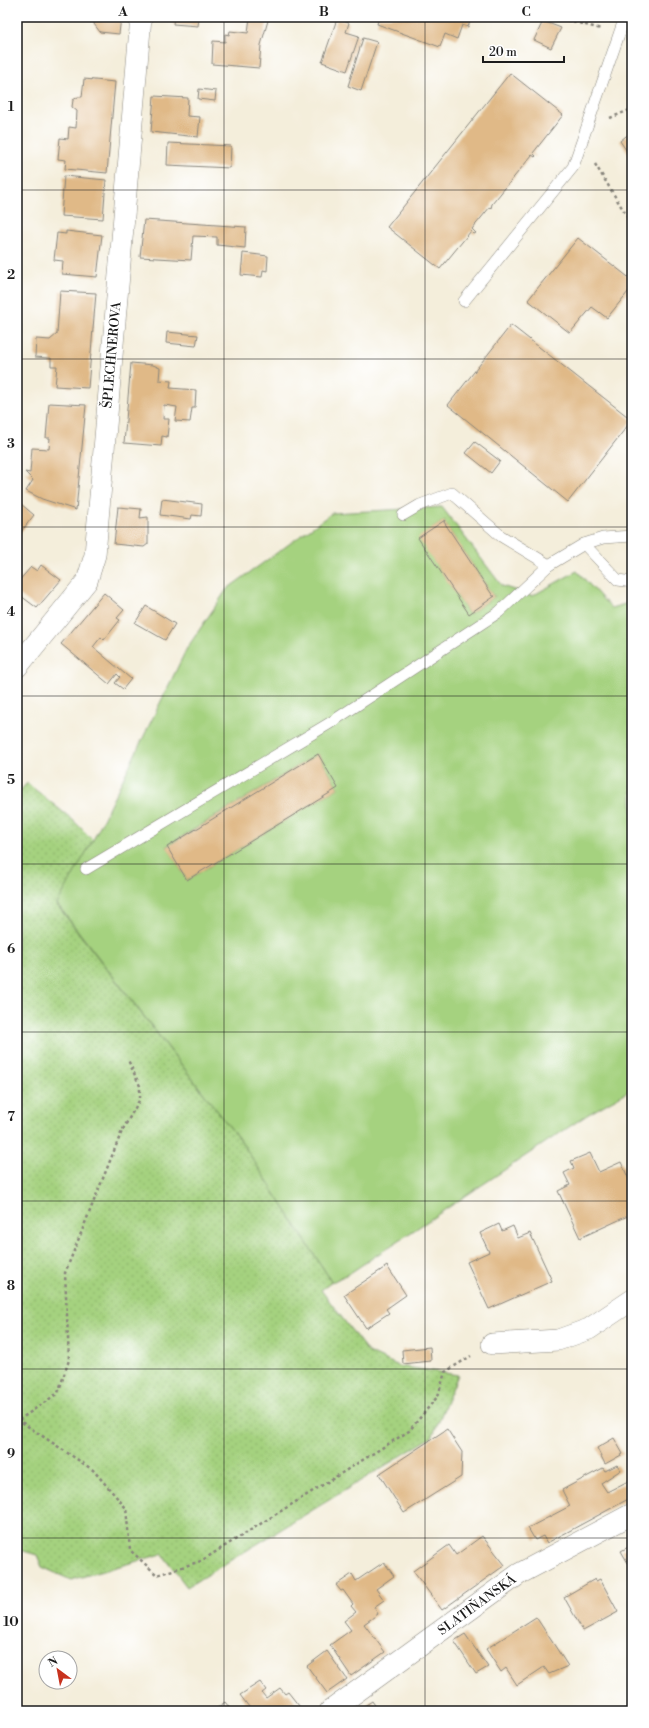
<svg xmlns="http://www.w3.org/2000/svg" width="649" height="1728" viewBox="0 0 649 1728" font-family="'Libre Bodoni',serif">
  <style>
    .grass { fill: url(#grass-dots); stroke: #60774e }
    .green { fill: #a5d27f; stroke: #60774e; fill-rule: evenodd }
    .building { fill: #e0b987 }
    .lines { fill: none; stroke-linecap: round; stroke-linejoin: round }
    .lane-casing { stroke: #88857c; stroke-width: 12 }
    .street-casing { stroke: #88857c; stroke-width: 22 }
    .path { stroke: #88857c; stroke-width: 2.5; stroke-dasharray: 3 3; stroke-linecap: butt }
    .lane { stroke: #fff; stroke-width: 11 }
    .street { stroke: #fff; stroke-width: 21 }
    .grid { fill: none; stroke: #1c1c1c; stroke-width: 1; stroke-opacity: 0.55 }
    .labels { text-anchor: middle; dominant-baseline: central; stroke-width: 3; stroke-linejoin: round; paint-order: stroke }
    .street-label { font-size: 13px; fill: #1c1c1c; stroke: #fff }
    .neatline { fill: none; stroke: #1c1c1c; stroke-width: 1.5 }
    .grid-label { font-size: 13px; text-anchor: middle; font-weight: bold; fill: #1c1c1c }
  </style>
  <defs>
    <pattern id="grass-dots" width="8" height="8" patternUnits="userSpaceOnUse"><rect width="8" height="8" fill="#a5d27f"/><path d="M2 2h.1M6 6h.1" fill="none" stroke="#8db46d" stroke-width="1.8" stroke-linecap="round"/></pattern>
  </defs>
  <rect width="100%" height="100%" fill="#fff"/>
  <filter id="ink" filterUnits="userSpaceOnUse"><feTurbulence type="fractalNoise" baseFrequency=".025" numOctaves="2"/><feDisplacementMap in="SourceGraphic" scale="8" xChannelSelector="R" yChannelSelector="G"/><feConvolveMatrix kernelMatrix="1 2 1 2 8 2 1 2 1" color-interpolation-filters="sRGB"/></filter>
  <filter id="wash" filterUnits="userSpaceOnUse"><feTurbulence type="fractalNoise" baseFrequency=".012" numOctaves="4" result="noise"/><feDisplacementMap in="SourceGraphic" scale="16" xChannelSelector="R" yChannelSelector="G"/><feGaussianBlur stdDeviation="0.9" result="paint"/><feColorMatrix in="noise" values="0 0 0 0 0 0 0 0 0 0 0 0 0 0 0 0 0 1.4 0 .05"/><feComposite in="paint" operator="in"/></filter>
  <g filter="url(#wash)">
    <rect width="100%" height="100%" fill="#f4eedb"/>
    <polygon class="grass" points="27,783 73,820 93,840 57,905 243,1144 332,1282 321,1290 368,1352 399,1366 458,1375 432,1437 187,1587 162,1554 71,1580 42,1567 37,1555 17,1549 17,794"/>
    <path class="green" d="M442,507l60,79 30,10 45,-25 34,37 21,-6v487l-45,26 -237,158 -18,9 -89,-138 -186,-240 36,-64 94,-192 40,-59 105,-76zM445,520l-1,2 49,74h2l-26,18 -50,-76zM318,754l20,34 -151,92 -20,-34z"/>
    <g id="blocks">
      <g class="building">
        <polygon points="95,17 121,17 119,34 100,32 94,24"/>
        <polygon points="174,17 199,17 198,26 173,24"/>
        <polygon points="250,17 269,17 261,45 259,68 212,64 213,41 225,42 225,34 229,35 230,31 248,33"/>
        <polygon points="379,17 465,17 471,19 468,27 462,25 457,39 445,34 440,47 377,24"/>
        <polygon points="337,19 349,23 346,32 359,36 347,71 322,62"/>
        <polygon points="543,21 561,28 551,48 534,40"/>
        <polygon points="363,38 377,42 361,91 348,86"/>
        <polygon points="510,73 563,115 533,153 536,156 535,157 532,155 492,204 491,208 490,207 472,229 476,233 474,234 471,231 440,269 387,227"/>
        <polygon points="84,79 115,82 107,173 65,169 66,160 58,159 60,138 68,139 69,127 76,128 77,111 72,107 73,100 78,97 82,97"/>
        <polygon points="199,89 216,91 215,101 198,99"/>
        <polygon points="154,96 188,98 187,116 200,117 198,137 151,132"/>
        <polygon points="631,132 632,134 632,159 620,141"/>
        <polygon points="168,143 231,146 230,168 167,165"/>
        <polygon points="64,176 106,180 103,219 61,216"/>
        <polygon points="144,220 246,227 245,248 217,245 217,237 193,236 191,260 140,257"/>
        <polygon points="66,231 102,235 97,277 62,274 63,261 54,260 57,233 66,234"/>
        <polygon points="578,238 632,280 632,287 607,318 592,307 570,333 528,300"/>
        <polygon points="243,253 268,256 267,271 263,270 262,277 241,275"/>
        <polygon points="60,291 96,293 88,388 55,386 57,366 51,366 51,358 35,357 36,339 50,340 57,334"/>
        <polygon points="17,319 20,319 19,331 17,331"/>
        <polygon points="511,325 632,420 568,502 448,405"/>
        <polygon points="167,332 198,335 196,346 166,343"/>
        <polygon points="131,363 153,365 160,368 159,380 171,381 170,388 196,390 195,408 192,408 190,422 175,421 177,407 164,405 163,419 169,419 167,437 162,436 161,446 124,443"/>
        <polygon points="49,403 86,405 76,510 42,499 26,491 33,480 25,472 30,473 32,448 49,449 50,438 46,438"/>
        <polygon points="475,442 500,461 491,473 466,453"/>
        <polygon points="162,499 202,504 201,516 192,515 191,519 160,515"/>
        <polygon points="21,504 34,515 17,537 17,508"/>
        <polygon points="118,507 141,509 140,518 148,517 148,544 144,547 114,544"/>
        <polygon points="445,520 444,522 493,596 495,596 469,614 418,538"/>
        <polygon points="41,565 61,580 37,608 17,593 17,583 31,567 37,571"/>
        <polygon points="104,593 124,610 117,618 120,620 104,640 101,637 93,647 131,679 123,689 115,683 120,677 117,674 109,684 61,644"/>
        <polygon points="146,606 175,624 165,640 135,623"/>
        <polygon points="318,754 338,788 187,880 167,847"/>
        <polygon points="590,1153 599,1172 621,1162 632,1186 632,1214 580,1238 558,1191 570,1185 564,1173 574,1168 571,1161"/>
        <polygon points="499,1224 502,1231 513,1226 518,1238 530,1233 552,1281 489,1309 467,1262 489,1252 480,1233"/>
        <polygon points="387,1266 406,1295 386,1309 389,1313 366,1328 344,1295"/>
        <polygon points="430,1347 431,1361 403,1364 402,1350"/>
        <polygon points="447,1429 462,1452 461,1477 404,1513 379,1474"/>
        <polygon points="614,1438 623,1454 605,1464 597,1448"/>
        <polygon points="617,1465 621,1470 601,1483 607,1492 632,1479 632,1497 547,1543 543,1536 535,1540 528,1528 570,1506 562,1490 603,1468 605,1471"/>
        <polygon points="482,1536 505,1565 442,1610 413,1571 449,1545 456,1555"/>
        <polygon points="632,1545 632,1570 621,1551"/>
        <polygon points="384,1562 394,1576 376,1589 384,1600 374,1607 378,1614 364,1624 385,1652 351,1676 330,1645 351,1630 344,1621 356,1612 351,1606 353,1604 343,1590 341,1591 336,1585 352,1574 356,1581"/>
        <polygon points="595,1579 596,1581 600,1579 618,1612 583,1631 564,1597"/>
        <polygon points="536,1617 568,1666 549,1674 544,1667 517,1685 506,1668 501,1672 486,1649"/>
        <polygon points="465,1634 488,1667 476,1674 454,1641"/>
        <polygon points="327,1651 347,1679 327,1693 307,1666"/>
        <polygon points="260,1682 266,1690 262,1693 266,1698 280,1688 285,1694 288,1692 303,1711 252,1711 240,1695"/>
        <polygon points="372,1701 379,1711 357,1711"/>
        <polygon points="225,1702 232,1711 213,1711"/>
      </g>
    </g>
  </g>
  <g filter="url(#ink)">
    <use href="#blocks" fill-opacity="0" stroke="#88857c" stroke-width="1"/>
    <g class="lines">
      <defs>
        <g id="lane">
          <polyline points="464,301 573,167 625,17"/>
          <polyline points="403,515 420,505 452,493 501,536 549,565 584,544 603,538 632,536"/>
          <polyline points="584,544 618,580 632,582"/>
          <polyline points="86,869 330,723 499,612 549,565"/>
        </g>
        <g id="street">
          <polyline points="17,667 87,581 95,555 141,17"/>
          <polyline points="492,1344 558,1340 589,1329 632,1300"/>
          <polyline points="330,1711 519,1574 632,1514"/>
        </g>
      </defs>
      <use href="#lane" class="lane-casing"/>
      <use href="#street" class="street-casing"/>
      <g class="path">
        <polyline points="556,17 601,29"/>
        <polyline points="610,118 632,109"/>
        <polyline points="595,164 632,224"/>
        <polyline points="17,1419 93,1470 126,1508 130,1550 157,1575 201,1561 409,1431 438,1396 445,1372 471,1356"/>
        <polyline points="19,1420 58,1393 69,1360 65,1273 122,1131 140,1099 140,1086 128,1060"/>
      </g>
      <use href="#lane" class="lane"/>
      <use href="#street" class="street"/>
    </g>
  </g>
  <path class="grid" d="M224,17v1694M425,17v1694M17,190h615M17,359h615M17,527h615M17,696h615M17,864h615M17,1032h615M17,1201h615M17,1369h615M17,1538h615"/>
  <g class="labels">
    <g class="street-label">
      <text transform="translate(112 355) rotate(-85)">ŠPLECHNEROVA</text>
      <text transform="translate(477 1605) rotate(-36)">SLATIŇANSKÁ</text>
    </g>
  </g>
  <rect width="649" height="1728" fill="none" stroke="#fff" stroke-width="44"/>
  <g transform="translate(58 1670) rotate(328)"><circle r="19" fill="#ffffff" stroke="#a4a4a4"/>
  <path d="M0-3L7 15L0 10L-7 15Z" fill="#c8321e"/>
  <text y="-6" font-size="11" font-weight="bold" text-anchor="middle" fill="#1c1c1c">N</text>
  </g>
  <path d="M483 56v6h81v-6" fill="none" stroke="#1c1c1c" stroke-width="2"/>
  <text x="489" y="56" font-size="12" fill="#1c1c1c" stroke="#ffffff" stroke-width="3" paint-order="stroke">20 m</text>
  <rect x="22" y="22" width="605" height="1684" class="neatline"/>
  <g class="grid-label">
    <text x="123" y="16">A</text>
    <text x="324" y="16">B</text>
    <text x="526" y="16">C</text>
    <text x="11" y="111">1</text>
    <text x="11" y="279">2</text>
    <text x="11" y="448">3</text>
    <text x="11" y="616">4</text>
    <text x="11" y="784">5</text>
    <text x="11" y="953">6</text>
    <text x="11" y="1121">7</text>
    <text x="11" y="1290">8</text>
    <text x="11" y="1458">9</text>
    <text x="11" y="1626">10</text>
  </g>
</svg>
